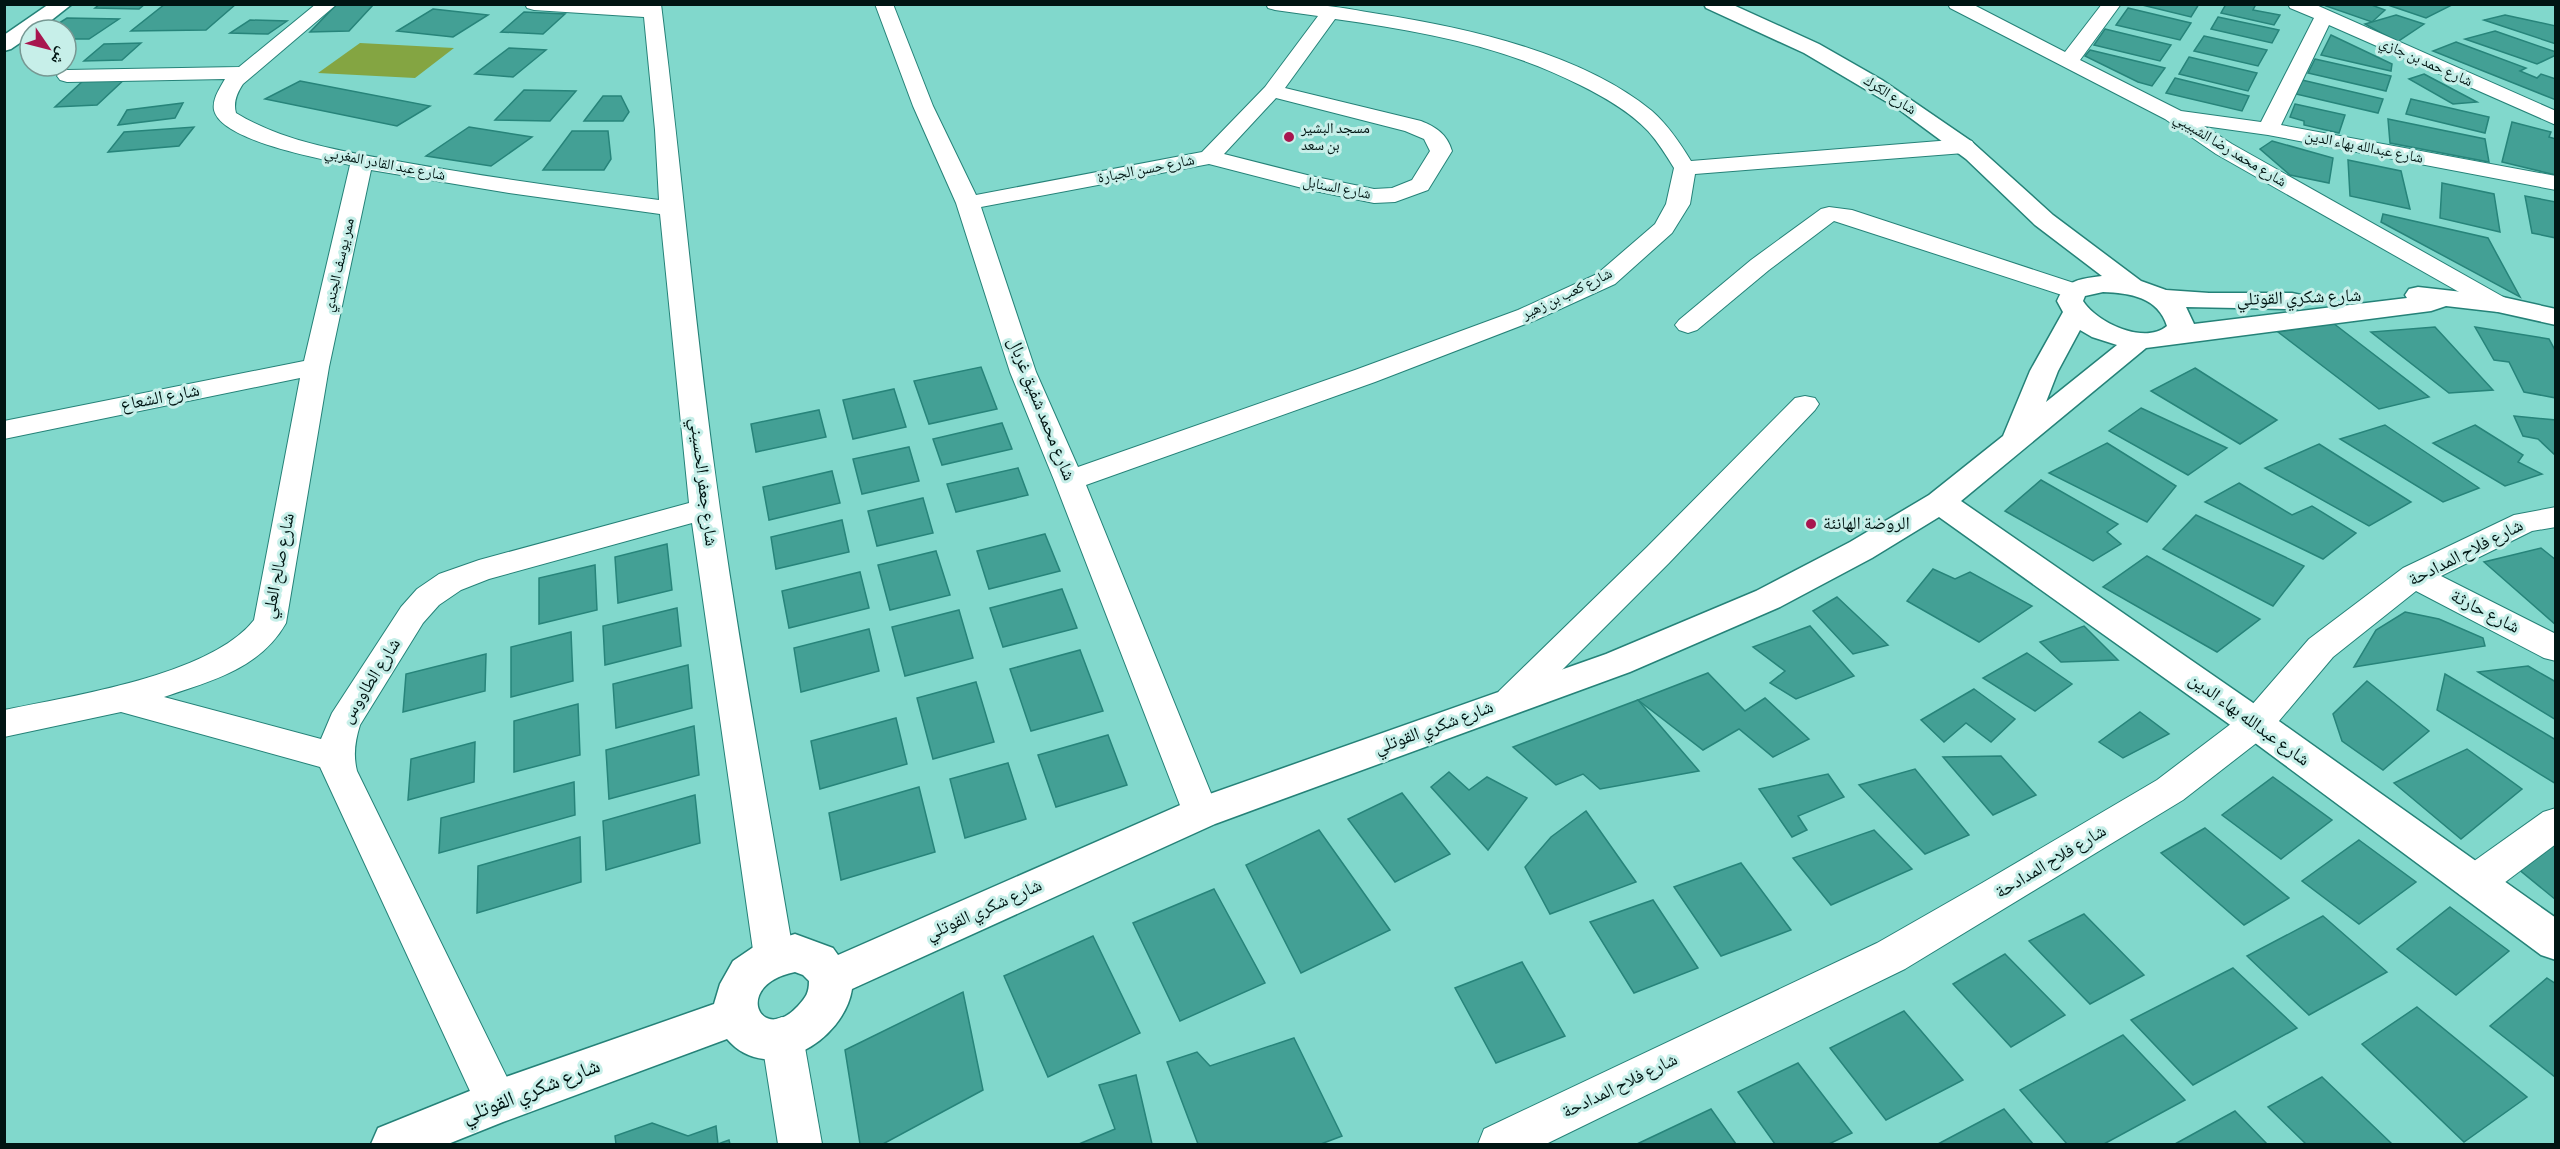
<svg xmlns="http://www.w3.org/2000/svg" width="2560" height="1149" viewBox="0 0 2560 1149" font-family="'Alegreya Sans','Noto Naskh Arabic',sans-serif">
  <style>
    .green { fill: #84a542 }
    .building { fill: #43a095; stroke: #27847a; stroke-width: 1.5 }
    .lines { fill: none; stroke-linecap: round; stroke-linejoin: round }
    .minor-casing { stroke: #258278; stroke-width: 2 }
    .tertiary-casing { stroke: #258278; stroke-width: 3 }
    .minor { fill: #fff; fill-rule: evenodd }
    .tertiary { fill: #fff; fill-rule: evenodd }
    .poi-dot { fill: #a8164f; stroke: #c7efe9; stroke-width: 2 }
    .labels { text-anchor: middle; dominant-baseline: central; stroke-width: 6; stroke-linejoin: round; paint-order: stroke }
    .far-street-label { font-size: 15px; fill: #001513; stroke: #c7efe9 }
    .far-poi-label { font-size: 15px; fill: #001513; stroke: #c7efe9; text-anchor: start }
    .street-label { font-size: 18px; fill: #001513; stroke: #c7efe9 }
    .poi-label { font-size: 18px; fill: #001513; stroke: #c7efe9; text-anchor: start }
    .near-street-label { font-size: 21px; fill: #001513; stroke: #c7efe9 }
  </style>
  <rect width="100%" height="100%" fill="#81d8cc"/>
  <polygon class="green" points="360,43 454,48 415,78 318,73"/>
  <g class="building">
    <polygon points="100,4 145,4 139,9 95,8"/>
    <polygon points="165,4 236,4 206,30 131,31"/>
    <polygon points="337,4 374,4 349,31 310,32"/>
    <polygon points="2138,4 2199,4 2191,17"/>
    <polygon points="2226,4 2256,4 2253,10 2280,15 2274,25 2221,13"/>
    <polygon points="2328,4 2369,4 2385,10 2372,22 2326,6"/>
    <polygon points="2385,4 2449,4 2452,5 2426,18"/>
    <polygon points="2128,8 2191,23 2180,40 2116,25"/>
    <polygon points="433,9 488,15 453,37 397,31"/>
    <polygon points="524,12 565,14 543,34 501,32"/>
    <polygon points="2396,15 2424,24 2397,42 2365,24"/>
    <polygon points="2505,15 2556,26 2556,44 2484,20"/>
    <polygon points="2218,17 2279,30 2272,43 2211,29"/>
    <polygon points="67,18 119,19 89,39 66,39 66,30 48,30"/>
    <polygon points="250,20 287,21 268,34 230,33"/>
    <polygon points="2105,29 2171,45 2160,61 2094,45"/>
    <polygon points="2495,31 2556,52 2556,55 2537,64 2465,39"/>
    <polygon points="2331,35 2392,64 2391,71 2321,55"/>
    <polygon points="2204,36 2267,50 2258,66 2194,51"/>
    <polygon points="2456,42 2526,68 2520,71 2537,78 2541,74 2556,79 2556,100 2433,51"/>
    <polygon points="141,43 122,60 84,61 104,44"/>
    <polygon points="509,48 546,50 513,77 475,74"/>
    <polygon points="2090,50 2165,68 2152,86 2138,82 2085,56"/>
    <polygon points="2189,57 2257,73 2248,91 2179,74"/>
    <polygon points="2315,59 2391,76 2386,91 2308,73"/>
    <polygon points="2424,74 2477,102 2453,104 2409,79"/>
    <polygon points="127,77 97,105 55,107 85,79"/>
    <polygon points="2175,78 2249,96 2242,111 2166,93"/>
    <polygon points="2302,80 2383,99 2378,113 2296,94"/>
    <polygon points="300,81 430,106 397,126 265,99"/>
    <polygon points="524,90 576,91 550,121 495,120"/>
    <polygon points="603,96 621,96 629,112 623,121 584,121"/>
    <polygon points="2411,99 2489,117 2485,133 2406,114"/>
    <polygon points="183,103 175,118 118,125 127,110"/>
    <polygon points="2295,104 2345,115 2339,133 2304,125 2304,121 2290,117"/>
    <polygon points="2388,119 2485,139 2489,162 2390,143"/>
    <polygon points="2512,122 2551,132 2549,137 2556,139 2556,175 2502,162"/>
    <polygon points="194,127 179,146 108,152 124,132"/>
    <polygon points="469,127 532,137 491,166 426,156"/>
    <polygon points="572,131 608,131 611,159 604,170 543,170"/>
    <polygon points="2272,141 2333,158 2329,183 2290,175 2260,149"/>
    <polygon points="2348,160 2401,171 2410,209 2350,196"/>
    <polygon points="2442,183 2494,194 2500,232 2440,218"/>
    <polygon points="2525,196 2556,202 2556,238 2532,233"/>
    <polygon points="2383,214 2488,238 2520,297 2381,222"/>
    <polygon points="2333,323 2429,397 2379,409 2278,332"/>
    <polygon points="2435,327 2493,390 2449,393 2371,332"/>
    <polygon points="2475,327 2549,339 2556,352 2556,398 2524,392 2509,362 2494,360"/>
    <polygon points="981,367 997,409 929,424 914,381"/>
    <polygon points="2195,368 2277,420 2240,444 2151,391"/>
    <polygon points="894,389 906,427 853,439 843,400"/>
    <polygon points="2141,408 2227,448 2188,475 2109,431"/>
    <polygon points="819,410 826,437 756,452 751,424"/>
    <polygon points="2514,416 2556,420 2556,456 2538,439 2523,436"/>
    <polygon points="1002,423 1012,449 942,465 933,439"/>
    <polygon points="2385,425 2479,488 2443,502 2340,439"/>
    <polygon points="2475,425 2523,455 2518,462 2542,474 2505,486 2433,443"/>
    <polygon points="2107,443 2176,486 2147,522 2049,473"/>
    <polygon points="2319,444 2411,502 2369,526 2265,468"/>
    <polygon points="909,447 919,481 862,494 853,459"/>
    <polygon points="1018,468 1028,495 956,512 947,484"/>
    <polygon points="832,471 840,503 769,520 763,487"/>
    <polygon points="2041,480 2118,524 2107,532 2121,544 2093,561 2005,511"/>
    <polygon points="2239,483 2292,515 2312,506 2356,533 2323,559 2205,502"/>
    <polygon points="923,498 933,533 877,546 868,511"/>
    <polygon points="2196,515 2304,566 2273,606 2163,549"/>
    <polygon points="842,520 849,552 776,569 771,537"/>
    <polygon points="1045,534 1060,571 989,589 977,551"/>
    <polygon points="667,544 672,590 618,603 615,557"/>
    <polygon points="2541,548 2556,560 2556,625 2484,562"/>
    <polygon points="936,551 950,595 890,610 878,565"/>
    <polygon points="2147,556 2260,619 2217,652 2103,587"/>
    <polygon points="595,565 597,610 539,624 539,578"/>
    <polygon points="1933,569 1955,579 1970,572 2032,606 1979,642 1907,601"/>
    <polygon points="860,572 869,608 789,628 782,591"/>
    <polygon points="1062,589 1077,628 1003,647 990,608"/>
    <polygon points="1837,597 1888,645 1853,654 1813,611"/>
    <polygon points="677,608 681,646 605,665 603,626"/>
    <polygon points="959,610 973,658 905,676 892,627"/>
    <polygon points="2405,612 2439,619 2483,638 2485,646 2354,667 2376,630"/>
    <polygon points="1810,626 1854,676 1796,699 1770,683 1785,671 1753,647"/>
    <polygon points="2084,626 2118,660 2061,662 2040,642"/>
    <polygon points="869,629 879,671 801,692 794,648"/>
    <polygon points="571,632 573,681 511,697 511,647"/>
    <polygon points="1080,650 1103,711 1031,731 1010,669"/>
    <polygon points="2027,653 2072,684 2035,711 1983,678"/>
    <polygon points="486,654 485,691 403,712 406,674"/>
    <polygon points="688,665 692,708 616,728 613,684"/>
    <polygon points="2528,666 2556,682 2556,720 2478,672"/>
    <polygon points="1708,673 1745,711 1765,698 1809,739 1773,757 1739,729 1703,750 1638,700"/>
    <polygon points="2445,674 2556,740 2556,784 2437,710"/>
    <polygon points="2367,681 2429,731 2383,770 2342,741 2333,714"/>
    <polygon points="976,682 994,742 933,759 917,698"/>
    <polygon points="1974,689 2015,719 1991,742 1966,723 1944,742 1921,720"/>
    <polygon points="1638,700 1699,771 1600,789 1583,774 1556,785 1513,747"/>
    <polygon points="578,704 580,755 514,772 514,721"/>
    <polygon points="2140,712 2169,734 2123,758 2099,742"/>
    <polygon points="896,718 907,764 820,789 811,741"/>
    <polygon points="694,726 699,775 609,799 606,750"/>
    <polygon points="1108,735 1127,785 1056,807 1038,755"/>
    <polygon points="475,742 474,782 408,800 411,759"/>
    <polygon points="2467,749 2522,789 2461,839 2394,783"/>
    <polygon points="2001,756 2036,795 1993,815 1943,757"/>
    <polygon points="1008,763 1026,819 965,838 950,779"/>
    <polygon points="1915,769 1969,835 1925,854 1859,785"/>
    <polygon points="1449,772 1469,790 1487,777 1527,798 1488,850 1431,787"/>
    <polygon points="1828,774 1844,797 1798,816 1807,830 1792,837 1759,789"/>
    <polygon points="2273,777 2332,820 2281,859 2222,815"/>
    <polygon points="574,782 575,815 439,853 441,818"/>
    <polygon points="919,787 935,852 841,880 829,813"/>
    <polygon points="1402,793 1450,854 1395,882 1348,819"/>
    <polygon points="695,795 700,843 606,870 603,821"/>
    <polygon points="1586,811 1636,882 1550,914 1525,867 1551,837"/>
    <polygon points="2205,828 2289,898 2244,925 2161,853"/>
    <polygon points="1319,830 1390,930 1301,973 1246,865"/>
    <polygon points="1874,830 1912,869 1831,905 1793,858"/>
    <polygon points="580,837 581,882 477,913 478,866"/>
    <polygon points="2359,840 2416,882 2359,924 2302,881"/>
    <polygon points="2556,844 2556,900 2517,868"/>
    <polygon points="1741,863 1791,930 1721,956 1674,887"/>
    <polygon points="1214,889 1265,983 1180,1021 1133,923"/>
    <polygon points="1653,900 1698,968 1634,993 1590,922"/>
    <polygon points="2450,907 2509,951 2456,995 2397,949"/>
    <polygon points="2084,914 2144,975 2090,1004 2029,941"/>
    <polygon points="2323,916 2387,972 2309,1015 2247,956"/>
    <polygon points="1093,936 1140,1033 1048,1077 1004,976"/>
    <polygon points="2005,954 2065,1015 2011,1047 1953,984"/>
    <polygon points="1522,962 1565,1036 1496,1063 1455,988"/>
    <polygon points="2233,968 2297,1028 2193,1085 2131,1020"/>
    <polygon points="2547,978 2556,984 2555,1077 2490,1026"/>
    <polygon points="963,992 983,1090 883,1144 860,1144 845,1050"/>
    <polygon points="2417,1007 2527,1097 2464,1142 2362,1044"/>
    <polygon points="1904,1011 1963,1080 1886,1120 1830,1048"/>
    <polygon points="2123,1035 2185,1100 2104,1144 2067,1144 2020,1090"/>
    <polygon points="1294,1038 1342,1136 1321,1144 1198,1144 1167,1062 1197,1052 1210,1066"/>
    <polygon points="1798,1063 1852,1133 1829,1144 1775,1144 1738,1092"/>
    <polygon points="1136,1075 1152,1144 1079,1144 1115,1129 1099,1085"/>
    <polygon points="2322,1077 2392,1144 2306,1144 2268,1107"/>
    <polygon points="1711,1109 1736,1144 1637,1144"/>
    <polygon points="2004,1109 2033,1144 1938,1144"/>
    <polygon points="2235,1111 2267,1144 2175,1144"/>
    <polygon points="652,1123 688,1136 716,1126 718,1144 729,1140 730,1144 616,1144 615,1136"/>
  </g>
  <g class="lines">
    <defs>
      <g id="minor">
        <path d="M316,4h21l-94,80c-6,9 -10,18 -7,29 49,30 110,39 166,49 85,15 171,27 257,38l-4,-70 -11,-113 -110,-7 -7,-2 -2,-4h136c21,168 35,337 59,505 21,149 49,299 74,448l-6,13 -14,5 -14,-5 -6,-13 -62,-434 -203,56 -28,11 -22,15 -16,18 -63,102c-5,16 -7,30 -3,46l162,331 -7,15 -15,6 -15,-6 -162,-350 -199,-55 -117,25v-27c68,-14 207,-35 250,-90l46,-242 -296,61v-18l300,-60 46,-196c-28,-6 -129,-24 -136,-55 -2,-11 6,-22 11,-31l-158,3 -7,-2 -3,-4 3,-4 7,-2 172,-3zM371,170l138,23 151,21 29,289 -210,57 -40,14 -22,15 -16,18 -69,106 -11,26 -157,-42c47,-16 96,-28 122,-74l43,-256z"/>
        <path d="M875,4h18l40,102 43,89 226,-43 63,-65 53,-71 -43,-6 -7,-2 -2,-4c17,0 34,-1 50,1 21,1 43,6 63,9 89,14 202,39 273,97 16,14 28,32 39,50l273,-22 8,2 3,5 -3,5 -8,2 -269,21 -5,30 -18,29 -57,51 -79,36 -161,62 -289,103 133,328 -5,11 -13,4 -13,-4 -5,-11 -129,-333 -44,-108 -54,-169 -43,-97zM1335,19c86,12 168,27 245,66 24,12 49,26 68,46 10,11 18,24 26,37l-8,36 -11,20 -58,50 -79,36 -163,60 -277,97 -42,-95 -55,-165 228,-43 101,26 64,13 21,-1 33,-12 24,-39c-5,-17 -16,-24 -31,-30l-136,-33zM1276,98l129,33 19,8 6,12 -18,29 -20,8 -18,1 -63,-13 -87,-22z"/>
        <polygon points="1948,4 1972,4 2065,52 2102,4 2121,4 2080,60 2181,111 2261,122 2314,18 2290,8 2288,4 2314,4 2556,111 2556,125 2329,25 2281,125 2556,176 2556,190 2268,135 2204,126 2232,144 2507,299 2511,304 2507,309 2498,312 2489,309 2216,154 2165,119 1950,8"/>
        <polygon points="1829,207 1852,210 2083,286 2087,291 2083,296 2074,299 2065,296 1834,221 1769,270 1697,330 1688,333 1679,330 1675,325 1679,320 1751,260 1821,209"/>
        <polygon points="1805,396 1815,398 1819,404 1815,410 1669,563 1523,709 1511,713 1499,709 1494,700 1499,691 1647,547 1795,398"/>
        <polygon points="2556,507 2556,527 2532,531 2441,576 2556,634 2556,661 2544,658 2416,591 2333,657 2268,734 2183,800 1905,969 1546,1144 1478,1144 1484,1129 1877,943 1982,883 2157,780 2244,714 2309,639 2403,568 2514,515"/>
        <polygon points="2556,808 2556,844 2488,895 2474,899 2460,895 2455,883 2460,871 2543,812"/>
        <polygon points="782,1017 797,1022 803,1036 822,1144 778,1144 761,1036 767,1022"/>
      </g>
      <g id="tertiary">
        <polygon points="49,4 72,4 39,30 30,30 30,36 11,49 4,51 4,35"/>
        <path d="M1704,4h27l88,40 63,36 89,61 82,74 88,66 25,9 43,3h83l9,2 4,6 -4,6 -9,2 -106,-2 8,17 213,-26 -2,-3 4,-6 9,-2 80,9 58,13v16l-58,-13 -52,-6 -15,5 -285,37 -185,153 308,213 287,204v42l-15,-5 -298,-221 -304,-217 -67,41 -92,49 -150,65 -415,152 -363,165c-8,52 -84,98 -125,50l-224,83 -55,22h-77l7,-16 119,-48 217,-76 6,-20 13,-23 22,-15 40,-12 38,14 5,7 349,-153 419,-148 150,-63 94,-49 79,-47 74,-59 27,-65 33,-59 -6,-11c9,-22 24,-22 45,-25l-67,-51 -69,-66 -69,-51 -93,-55 -98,-45zM2103,292c27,1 55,5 64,34 -22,19 -70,-3 -84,-25l2,-5zM2080,330l12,7 25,8 -71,57 12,-31zM795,972l8,3 6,6c0,12 -3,16 -11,25 -37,40 -67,-21 -3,-34z"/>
      </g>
    </defs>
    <use href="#minor" class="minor-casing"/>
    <use href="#tertiary" class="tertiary-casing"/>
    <use href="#minor" class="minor"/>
    <use href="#tertiary" class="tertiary"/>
  </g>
  <g class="poi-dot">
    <circle cx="1289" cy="137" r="6"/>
    <circle cx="1811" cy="524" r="6"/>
  </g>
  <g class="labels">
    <g class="far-street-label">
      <text transform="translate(2426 62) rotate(24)">شارع حمد بن جازي</text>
      <text transform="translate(1890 95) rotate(33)">شارع الكرك</text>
      <text transform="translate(2364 147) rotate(11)">شارع عبدالله بهاء الدين</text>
      <text transform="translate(2230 150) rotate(31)">شارع محمد رضا الشبيبي</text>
      <text transform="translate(385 164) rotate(11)">شارع عبد القادر المغربي</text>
      <text transform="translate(1146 169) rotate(-11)">شارع حسن الجبارة</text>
      <text transform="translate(1337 188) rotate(11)">شارع السنابل</text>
      <text transform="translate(339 265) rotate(-77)">ممر يوسف الجندي</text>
      <text transform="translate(1567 294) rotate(-26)">شارع كعب بن زهير</text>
    </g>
    <g class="far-poi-label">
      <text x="1301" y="128">مسجد البشير<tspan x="1301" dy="17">بن سعد</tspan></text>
    </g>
    <g class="street-label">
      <text transform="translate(2299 298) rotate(-2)">شارع شكري القوتلي</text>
      <text transform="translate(160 398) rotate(-11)">شارع الشعاع</text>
      <text transform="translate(1041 409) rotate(68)">شارع محمد شفيق غربال</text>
      <text transform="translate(703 482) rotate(83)">شارع جعفر الحسيني</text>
      <text transform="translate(2466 553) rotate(-27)">شارع فلاح المدادحة</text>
      <text transform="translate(279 566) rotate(-79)">شارع صالح العلي</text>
      <text transform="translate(2485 612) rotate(27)">شارع حارثة</text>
      <text transform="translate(371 681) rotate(-58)">شارع الطاووس</text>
      <text transform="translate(2249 720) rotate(36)">شارع عبدالله بهاء الدين</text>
      <text transform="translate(1434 728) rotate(-20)">شارع شكري القوتلي</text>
      <text transform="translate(2051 862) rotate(-31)">شارع فلاح المدادحة</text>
      <text transform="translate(984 910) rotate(-24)">شارع شكري القوتلي</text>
      <text transform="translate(1620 1086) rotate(-26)">شارع فلاح المدادحة</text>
    </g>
    <g class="poi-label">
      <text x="1823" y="524">الروضة الهانئة</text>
    </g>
    <g class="near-street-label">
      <text transform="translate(531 1091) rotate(-21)">شارع شكري القوتلي</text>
    </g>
  </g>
  <rect width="2560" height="1149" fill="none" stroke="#001513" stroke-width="12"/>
  <g transform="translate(48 48) rotate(125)"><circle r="28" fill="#c7efe9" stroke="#779893" stroke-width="1.5"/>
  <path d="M0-4.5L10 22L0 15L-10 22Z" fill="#a8164f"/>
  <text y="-9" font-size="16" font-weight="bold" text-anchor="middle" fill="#001513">ش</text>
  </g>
</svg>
